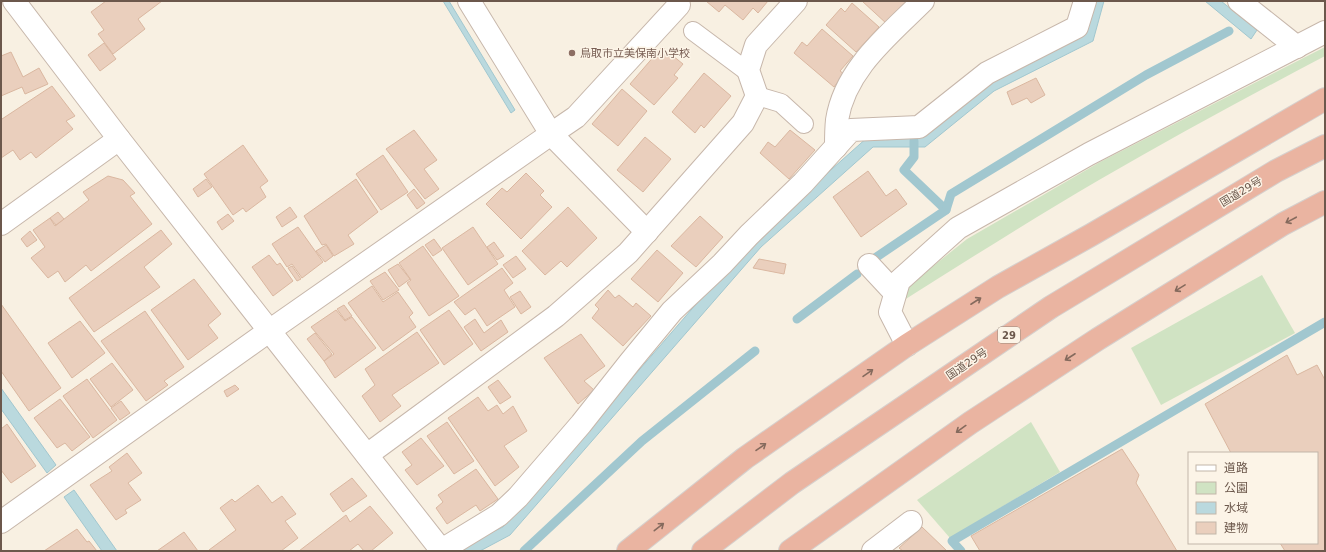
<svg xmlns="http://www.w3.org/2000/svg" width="1326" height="552" viewBox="0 0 1326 552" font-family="'DejaVu Sans','Noto Sans JP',sans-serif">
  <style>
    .green { fill: #d0e3c3 }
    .water { fill: #bad9de; stroke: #a1c7cf }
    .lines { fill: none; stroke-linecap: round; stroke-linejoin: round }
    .stream { stroke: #a1c7cf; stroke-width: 9 }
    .building { fill: #eacfbd; stroke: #dab7a0 }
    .lane-casing { stroke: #c7b7ab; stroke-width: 20 }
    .street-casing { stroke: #c7b7ab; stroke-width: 24 }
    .highway-casing { stroke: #d6d0cd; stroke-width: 24 }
    .lane { stroke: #fff; stroke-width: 18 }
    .street { stroke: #fff; stroke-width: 22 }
    .highway { stroke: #eab4a1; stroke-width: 22 }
    .oneway { stroke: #856a5d }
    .education-dot { fill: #8d6e63; stroke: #fcf4e7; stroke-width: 1.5 }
    .labels { text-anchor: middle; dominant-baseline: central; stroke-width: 3; stroke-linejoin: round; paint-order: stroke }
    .shield { fill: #fcf4e7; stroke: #97877a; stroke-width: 1 }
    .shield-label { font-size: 10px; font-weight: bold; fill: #6c584c }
    .education-label { font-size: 11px; fill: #785e54; stroke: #fcf4e7; text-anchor: start }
    .street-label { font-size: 11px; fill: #6c584c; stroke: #fcf4e7 }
  </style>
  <rect width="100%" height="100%" fill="#f8f0e2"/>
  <g class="green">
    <path d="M1325,47v9c-76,40 -152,81 -226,124 -67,39 -133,81 -198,122l4,-10 7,-9 55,-44 133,-77z"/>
    <polygon points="1262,275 1295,333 1161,405 1131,348"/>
    <polygon points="1031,422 1060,472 950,538 917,500"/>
  </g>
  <g class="water">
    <polygon points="443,1 449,1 515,110 511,113"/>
    <polygon points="1092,1 1104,1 1093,41 994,91 925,147 873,147 761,247 510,535 480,551 465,551 462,546 503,527 750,242 869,136 920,135"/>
    <polygon points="1205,1 1221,1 1257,30 1251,39"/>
    <polygon points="1,388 56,465 47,473 1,409"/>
    <polygon points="74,490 117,551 102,551 64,497"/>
  </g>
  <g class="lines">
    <g class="stream">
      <polyline points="914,141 914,157 904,170 946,210"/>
      <polyline points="875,258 946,210 951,194 1146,75 1229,31"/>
      <polyline points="797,319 857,274"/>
      <polyline points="524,551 642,441 755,351"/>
      <polyline points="961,551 952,541 1325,322"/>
    </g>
  </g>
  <g class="building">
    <polygon points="106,1 162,1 138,19 145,29 113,54 98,34 104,30 91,12"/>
    <polygon points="706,1 768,1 758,13 753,8 743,20 725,5 719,12"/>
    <polygon points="862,1 905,1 906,2 887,24"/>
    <polygon points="852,3 879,27 856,52 826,25 841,8 845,12"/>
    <polygon points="822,29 853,56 840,71 844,74 834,87 794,53 802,42 807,46"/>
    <polygon points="104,43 116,59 100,71 88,55"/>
    <polygon points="662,47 683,64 674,75 678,78 654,105 630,84"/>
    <polygon points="11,52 23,77 39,68 48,84 25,94 22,87 1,96 1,56"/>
    <polygon points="704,73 731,96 704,128 701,125 695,133 672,112"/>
    <polygon points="1036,78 1045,95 1031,103 1027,98 1012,105 1007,92"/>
    <polygon points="52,86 75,116 66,121 73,129 36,158 31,152 20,160 13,150 1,158 1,116 2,119"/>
    <polygon points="622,89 647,111 618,146 592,124"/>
    <polygon points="414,130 437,160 424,169 439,189 425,199 386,149"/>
    <polygon points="790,130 815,150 789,179 760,153 768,142 775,147"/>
    <polygon points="645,137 671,159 643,192 617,170"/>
    <polygon points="243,145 268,181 260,187 266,197 246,212 243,208 233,215 204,174"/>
    <polygon points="383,155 408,192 381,210 356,174"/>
    <polygon points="868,171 886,196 896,189 907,204 861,237 833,197"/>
    <polygon points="526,173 544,191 540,195 552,207 521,239 486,204 502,188 507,192"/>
    <polygon points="108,176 123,180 135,193 130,196 152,224 91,271 86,265 65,282 58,271 48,278 31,258 45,247 33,230 50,218 55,226 89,200 83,192"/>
    <polygon points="206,179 212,187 198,197 193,189"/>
    <polygon points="356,179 378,212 348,235 354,244 334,256 326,244 322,245 304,216"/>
    <polygon points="414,189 425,203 417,209 407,195"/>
    <polygon points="290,207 297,217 282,227 276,217"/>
    <polygon points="568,207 597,238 567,267 561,261 545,275 522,251"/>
    <polygon points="58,212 64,219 56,225 50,218"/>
    <polygon points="228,214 234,221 222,230 217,222"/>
    <polygon points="700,216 723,237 696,267 671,246"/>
    <polygon points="298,227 323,262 302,278 292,264 287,267 272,244"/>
    <polygon points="473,227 498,264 468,285 442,248"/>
    <polygon points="161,230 172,244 144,267 160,287 94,332 69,298"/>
    <polygon points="30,231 37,240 27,247 21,239"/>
    <polygon points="434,239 442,250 433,256 425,245"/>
    <polygon points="494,242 504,256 497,260 487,247"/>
    <polygon points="326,245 333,256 325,262 316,251"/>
    <polygon points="423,246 459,296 429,316 407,283 411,280 399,263"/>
    <polygon points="657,250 683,273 658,302 631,279"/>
    <polygon points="269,255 277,265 280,263 293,281 273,296 252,267"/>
    <polygon points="516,256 526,269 513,278 503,265"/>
    <polygon points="759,259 786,264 784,274 753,268"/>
    <polygon points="398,264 410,279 399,287 388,270"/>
    <polygon points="292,266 301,279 297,281 288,268"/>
    <polygon points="502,268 513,283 504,290 515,307 487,326 475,308 465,315 454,302"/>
    <polygon points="385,272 399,290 383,300 370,281"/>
    <polygon points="194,279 221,314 208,325 218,338 188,360 151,310"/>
    <polygon points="372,286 383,302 398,292 413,313 409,317 416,327 383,351 348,303"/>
    <polygon points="608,290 615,298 619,295 633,307 636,303 651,316 623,346 592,318 599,309 595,305"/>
    <polygon points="520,291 531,307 521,314 510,297"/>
    <polygon points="1,304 61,388 29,411 1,371"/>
    <polygon points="344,305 352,316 345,320 337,309"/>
    <polygon points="336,310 345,321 352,317 376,348 335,378 324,361 334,354 311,327"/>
    <polygon points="449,310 473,344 444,365 420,330"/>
    <polygon points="145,311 184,367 164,381 168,385 146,401 101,341"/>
    <polygon points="475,319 484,333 501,320 508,332 481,351 464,327"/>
    <polygon points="80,321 105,353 72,378 48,343"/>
    <polygon points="417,332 439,363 392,395 401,406 380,422 362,396 375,385 365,369"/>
    <polygon points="315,333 332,354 324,361 307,339"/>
    <polygon points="581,334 605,366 584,381 594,390 578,404 544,358"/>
    <polygon points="1287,355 1297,375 1317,365 1325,380 1325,551 1285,551 1280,543 1317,543 1317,453 1231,453 1205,404"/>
    <polygon points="112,363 133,390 111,407 90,379"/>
    <polygon points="87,379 117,420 93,438 63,396"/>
    <polygon points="498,380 511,397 500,404 488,387"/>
    <polygon points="235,385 239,389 227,397 224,391"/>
    <polygon points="478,397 488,411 497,405 503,414 513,406 527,431 504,446 519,467 495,486 448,418"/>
    <polygon points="60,399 90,437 72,451 65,443 57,448 34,418"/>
    <polygon points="121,401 130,413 120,420 111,408"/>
    <polygon points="447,422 474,461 454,474 427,436"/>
    <polygon points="7,424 36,466 11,483 1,470 1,429"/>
    <polygon points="421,438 444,466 417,485 405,470 412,465 402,452"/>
    <polygon points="1122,449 1139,475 1136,483 1177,551 980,551 971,536"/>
    <polygon points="127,453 142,473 128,483 141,500 125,510 127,513 116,520 90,485 112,471 109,467"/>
    <polygon points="476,469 498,499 480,511 476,505 447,524 436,508 443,502 438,495"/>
    <polygon points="352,478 367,496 343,512 330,494"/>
    <polygon points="258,485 272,503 282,496 296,514 285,521 298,538 281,551 210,551 209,550 236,530 220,508 232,499 235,502"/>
    <polygon points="370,506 393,533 371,551 364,551 358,544 349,551 299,551 346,515 350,522"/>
    <polygon points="922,527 947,551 903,551 899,548"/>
    <polygon points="77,529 87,542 89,541 97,551 44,551"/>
    <polygon points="184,532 198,551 157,551"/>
  </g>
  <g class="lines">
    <defs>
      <g id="lane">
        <polyline points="693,31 748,72"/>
        <polyline points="757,96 781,103 804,124"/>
      </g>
      <g id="street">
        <polyline points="14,1 119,139 442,551"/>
        <polyline points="1239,1 1297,47"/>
        <path d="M836,147c0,-9 0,-18 1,-27 8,-51 52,-85 86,-119"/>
        <polyline points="1,224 119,139"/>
        <polyline points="647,232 551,134 576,117 679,5"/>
        <polyline points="869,265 895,293"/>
        <polyline points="907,345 890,312 899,281 958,228 1089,154 1325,32"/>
        <polyline points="367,455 556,316 628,253 743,123 757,96 748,70 756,45 796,1"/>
        <polyline points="1,522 269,331 551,134 469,1"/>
        <polyline points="440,551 499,515 518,497 581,424 630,362 672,311 722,264 749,235 803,183 851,130 919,127 987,73 1077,27 1085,1"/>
        <polyline points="873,551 911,522"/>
      </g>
      <g id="highway">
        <polyline points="628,551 745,458 907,345 998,287 1091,235 1325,99"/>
        <polyline points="703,551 792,483 1051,307 1276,171 1325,146"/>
        <polyline points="790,551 970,423 1098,339 1283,224 1325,202"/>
      </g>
    </defs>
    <use href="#lane" class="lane-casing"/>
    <use href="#street" class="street-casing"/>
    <use href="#highway" class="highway-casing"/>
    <use href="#lane" class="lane"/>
    <use href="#street" class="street"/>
    <use href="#highway" class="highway"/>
  </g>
  <defs><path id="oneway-shaft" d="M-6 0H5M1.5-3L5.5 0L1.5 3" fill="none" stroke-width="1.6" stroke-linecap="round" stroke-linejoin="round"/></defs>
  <g class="oneway">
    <use href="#oneway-shaft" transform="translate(1291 220) rotate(152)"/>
    <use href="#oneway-shaft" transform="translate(1180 288) rotate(148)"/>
    <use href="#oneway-shaft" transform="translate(976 301) rotate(-33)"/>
    <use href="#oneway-shaft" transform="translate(1070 357) rotate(147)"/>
    <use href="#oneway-shaft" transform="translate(868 373) rotate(-35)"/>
    <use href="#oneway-shaft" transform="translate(961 429) rotate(144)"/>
    <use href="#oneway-shaft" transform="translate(761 447) rotate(-35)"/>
    <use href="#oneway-shaft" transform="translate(659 527) rotate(-38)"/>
  </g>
  <circle class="education-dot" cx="572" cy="53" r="4"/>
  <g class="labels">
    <rect class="shield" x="998" y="327" width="22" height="16" rx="3"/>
    <g class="shield-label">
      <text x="1009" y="335">29</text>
    </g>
    <g class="education-label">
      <text x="580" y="53">鳥取市立美保南小学校</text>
    </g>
    <g class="street-label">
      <text transform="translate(1241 192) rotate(-31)">国道29号</text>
      <text transform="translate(967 364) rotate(-34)">国道29号</text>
    </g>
  </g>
  <rect width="1326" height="552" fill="none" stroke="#6c584c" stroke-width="4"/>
  <rect x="1188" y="452" width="130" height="92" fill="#fcf4e7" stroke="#c2b6a9"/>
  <rect x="1196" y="465" width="20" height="6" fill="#ffffff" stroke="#c2b6a9"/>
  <text x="1224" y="472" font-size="12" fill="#6c584c">道路</text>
  <rect x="1196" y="482" width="20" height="12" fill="#d0e3c3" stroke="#c2b6a9"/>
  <text x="1224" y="492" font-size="12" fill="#6c584c">公園</text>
  <rect x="1196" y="502" width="20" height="12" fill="#bad9de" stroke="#c2b6a9"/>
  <text x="1224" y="512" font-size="12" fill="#6c584c">水域</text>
  <rect x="1196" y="522" width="20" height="12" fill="#eacfbd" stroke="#c2b6a9"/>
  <text x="1224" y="532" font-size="12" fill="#6c584c">建物</text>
</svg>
